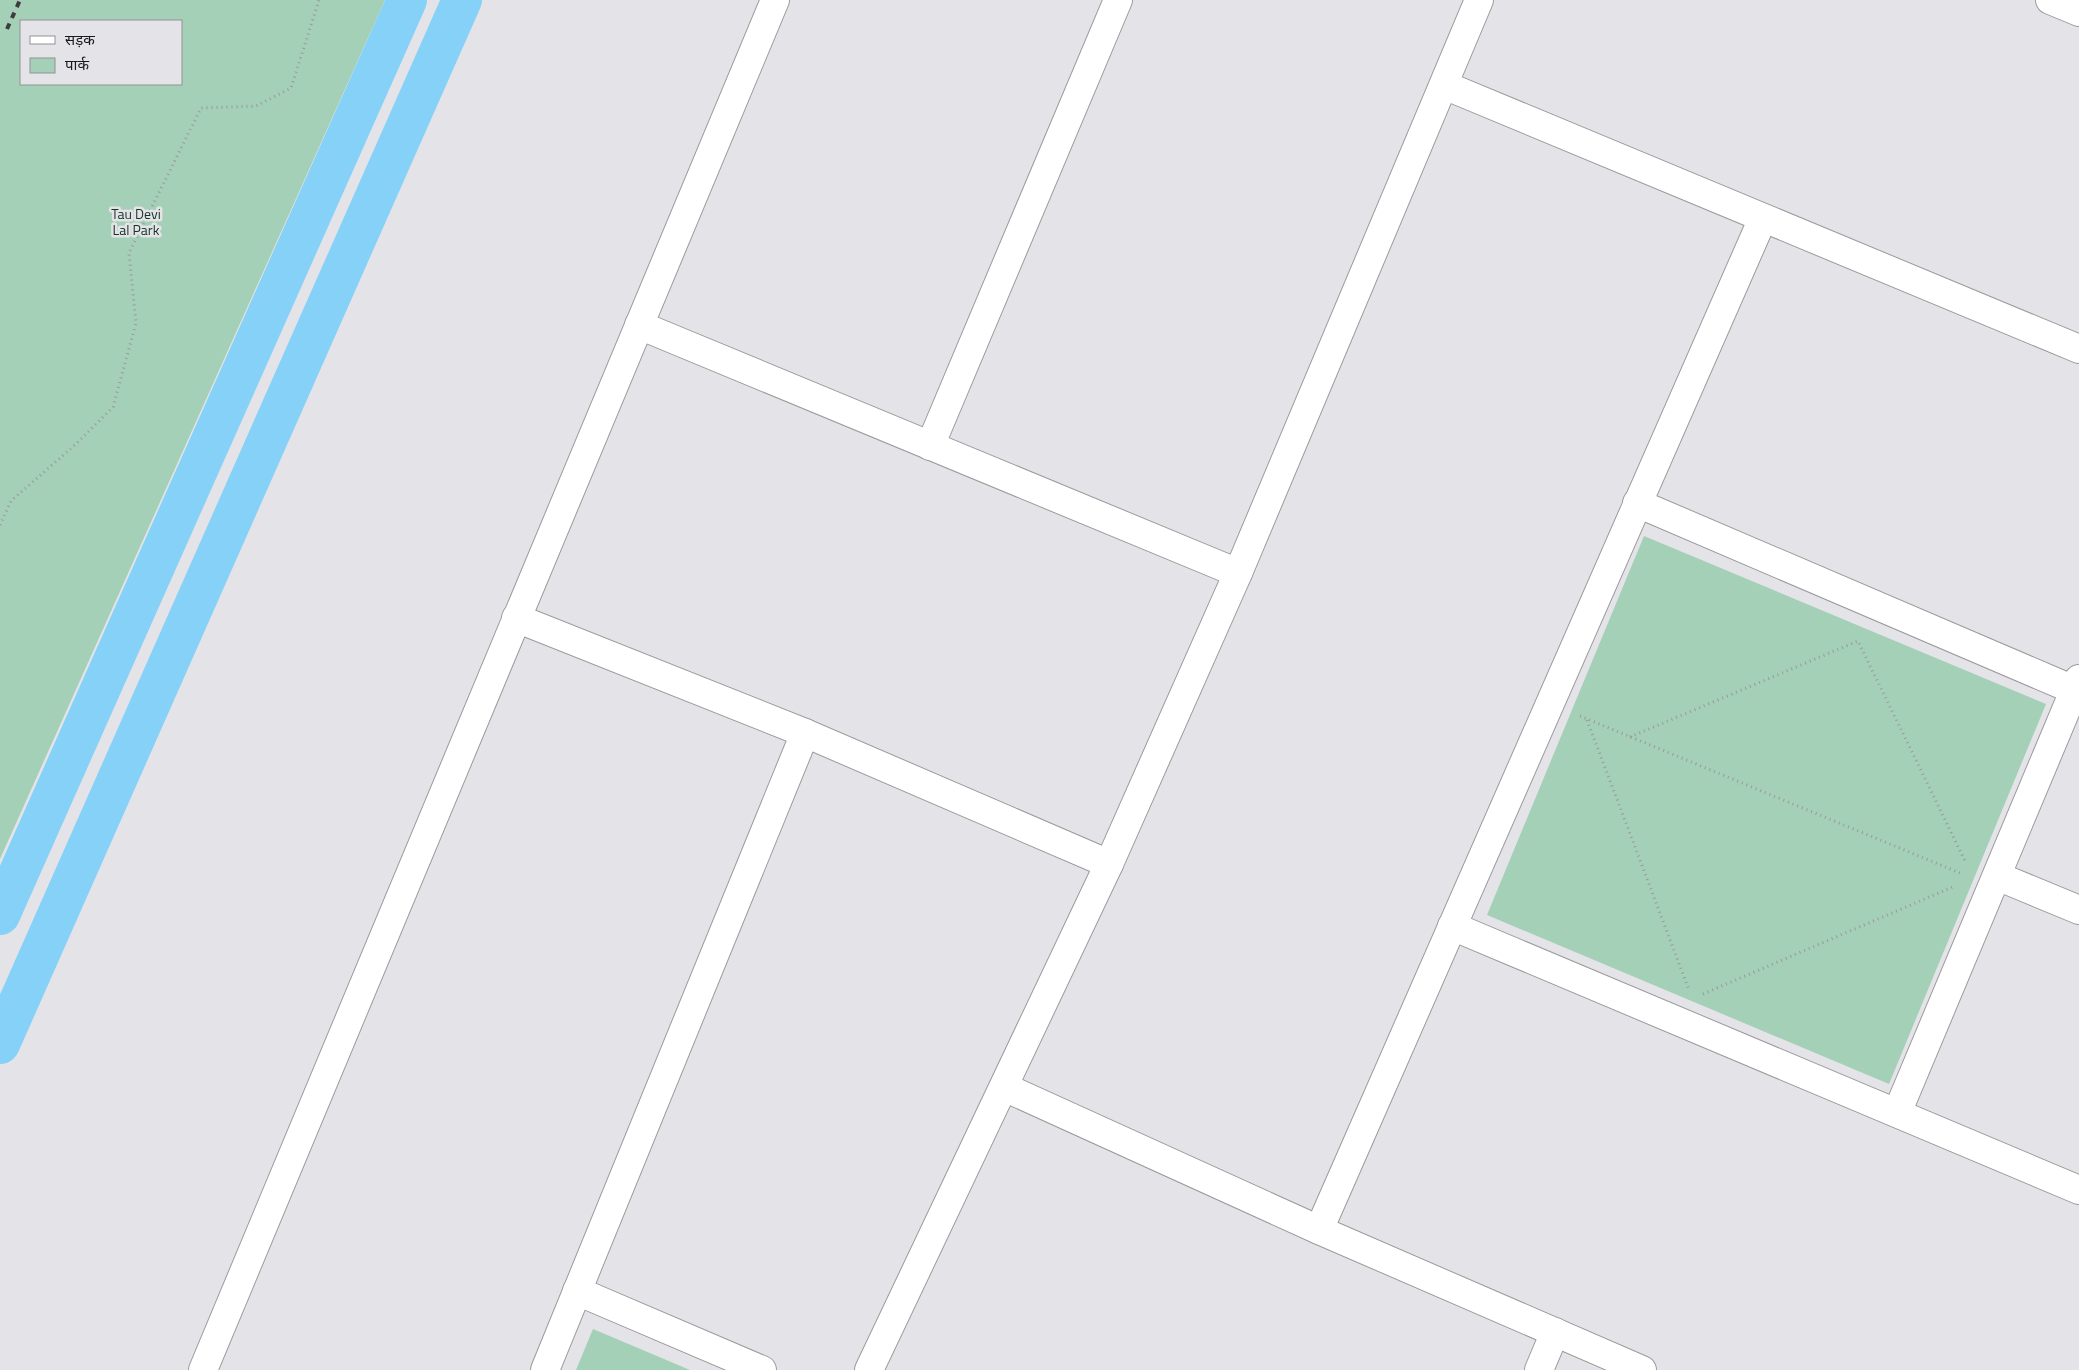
<svg xmlns="http://www.w3.org/2000/svg" width="2079" height="1370" viewBox="0 0 2079 1370" font-family="'Titillium Web','Noto Sans Devanagari',sans-serif">
  <style>
    .green { fill: #a4d0b7; fill-rule: evenodd }
    .lines { fill: none; stroke-linecap: round; stroke-linejoin: round }
    .canal { stroke: #86d1f8; stroke-width: 40 }
    .street-casing { stroke: #9b9b9e; stroke-width: 30 }
    .path { stroke: #9a999c; stroke-width: 3; stroke-dasharray: 1 4; stroke-linecap: butt }
    .street { stroke: #fff; stroke-width: 28 }
    .rail { stroke: #3d3d3f; stroke-width: 4; stroke-dasharray: 6 6; stroke-linecap: butt }
    .labels { text-anchor: middle; dominant-baseline: central; stroke-width: 5; stroke-linejoin: round; paint-order: stroke }
    .park-label { font-size: 14px; fill: #143525; stroke: #e4e3e7 }
  </style>
  <rect width="100%" height="100%" fill="#e4e3e7"/>
  <g class="green">
    <path d="M0,0h385l-385,859zM181,21v63h-160v-63z"/>
    <polygon points="1644,536 2046,704 1889,1084 1487,915"/>
    <polygon points="593,1329 690,1370 576,1370"/>
  </g>
  <g class="lines">
    <g class="canal">
      <polyline points="0,915 407,0"/>
      <polyline points="0,1044 462,0"/>
    </g>
    <defs>
      <g id="street">
        <polyline points="2050,0 2079,12"/>
        <polyline points="1444,85 2079,349"/>
        <polyline points="639,325 1238,573"/>
        <polyline points="930,446 1118,0"/>
        <polyline points="1637,503 2074,690"/>
        <polyline points="516,618 805,733 1109,864"/>
        <polyline points="1997,876 2079,910"/>
        <polyline points="1452,926 2079,1190"/>
        <polyline points="1004,1087 1319,1230 1642,1370"/>
        <polyline points="1897,1113 2079,679"/>
        <polyline points="1319,1230 1763,218"/>
        <polyline points="577,1291 762,1370"/>
        <polyline points="203,1370 775,0"/>
        <polyline points="545,1370 805,733"/>
        <polyline points="869,1370 1109,864 1238,573 1479,0"/>
        <polyline points="1539,1370 1555,1332"/>
      </g>
    </defs>
    <use href="#street" class="street-casing"/>
    <g class="path">
      <polyline points="0,525 11,501 76,444 113,407 136,323 129,253 201,108 256,106 291,88 319,0"/>
      <polyline points="1580,716 1960,873"/>
      <polyline points="1587,720 1689,990"/>
      <polyline points="1630,737 1858,641 1965,861"/>
      <polyline points="1703,994 1955,886"/>
    </g>
    <use href="#street" class="street"/>
    <polyline class="rail" points="7,29 20,0"/>
  </g>
  <g class="labels">
    <g class="park-label">
      <text x="136" y="213">Tau Devi<tspan x="136" dy="16">Lal Park</tspan></text>
    </g>
  </g>
  <rect x="20" y="20" width="162" height="65" fill="#e4e3e7" stroke="#939295"/>
  <rect x="30" y="36" width="25" height="8" fill="#ffffff" stroke="#939295"/>
  <text x="65" y="45" font-size="15" fill="#19191a">सड़क</text>
  <rect x="30" y="58" width="25" height="15" fill="#a4d0b7" stroke="#939295"/>
  <text x="65" y="70" font-size="15" fill="#19191a">पार्क</text>
</svg>
